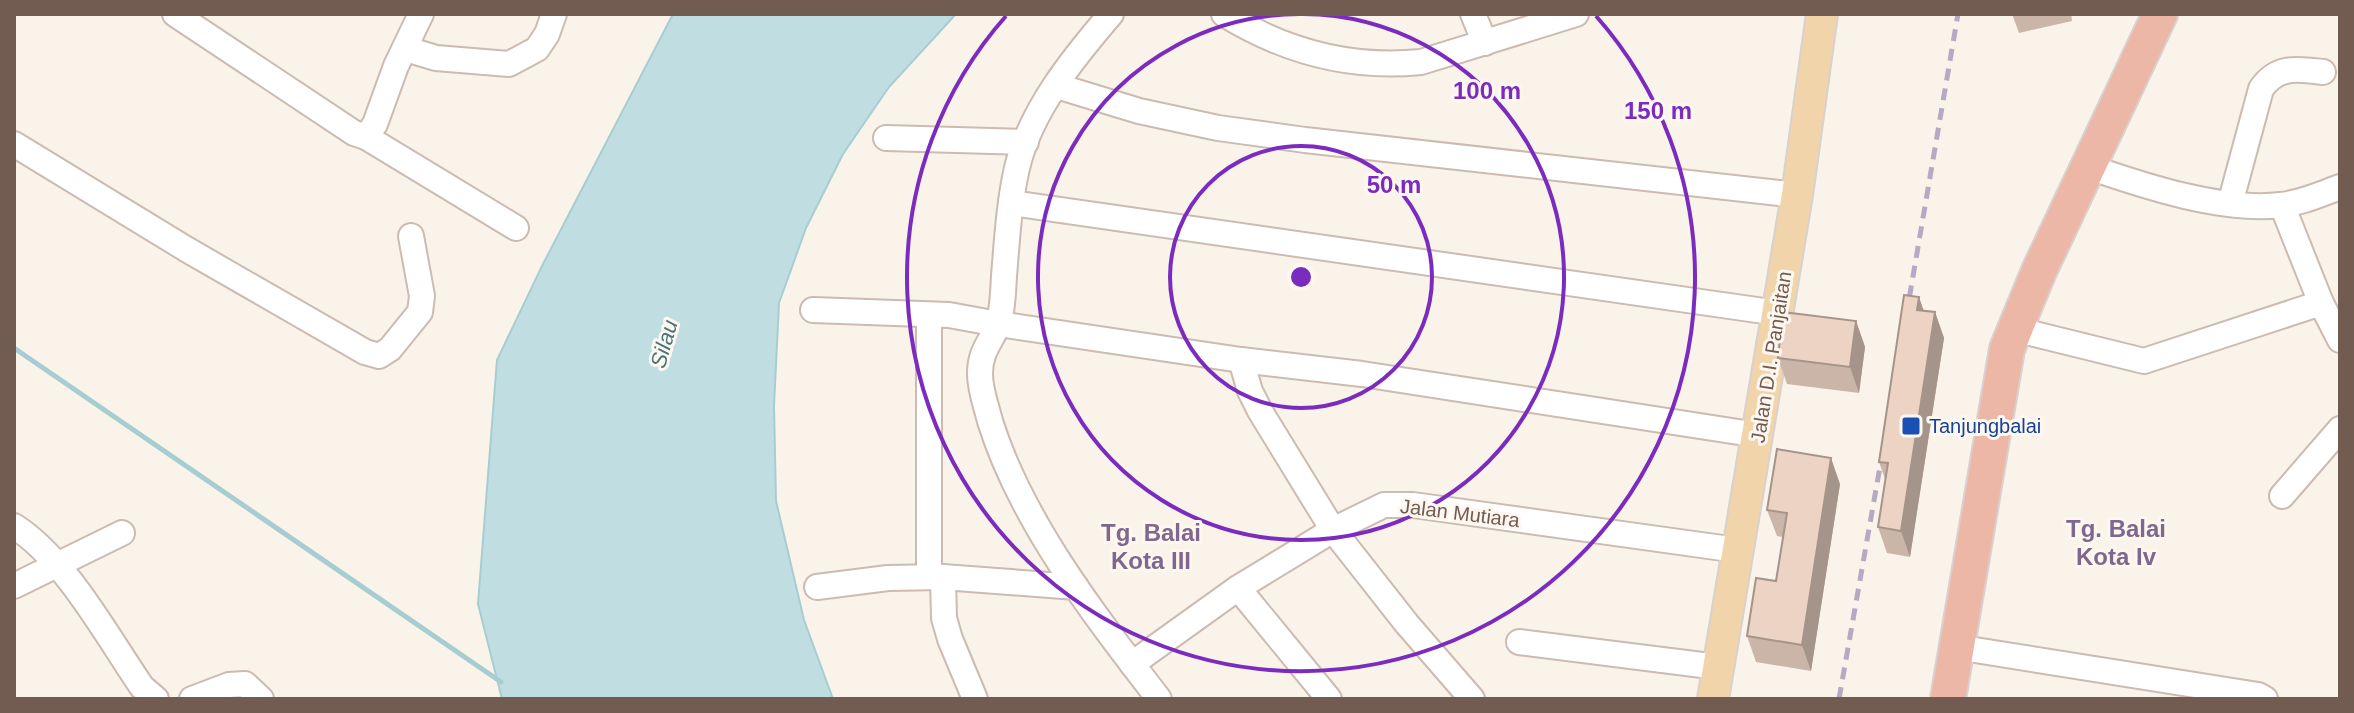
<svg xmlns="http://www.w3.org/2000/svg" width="2354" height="713" viewBox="0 0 2354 713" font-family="Helvetica,sans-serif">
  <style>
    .water { fill: #c0dee2; stroke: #a7cdd2; stroke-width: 2 }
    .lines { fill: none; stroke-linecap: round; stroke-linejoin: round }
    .stream { stroke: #a7cdd2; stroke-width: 5 }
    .minor-casing { stroke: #cbbbb0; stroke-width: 28 }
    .major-casing { stroke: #d8d1ce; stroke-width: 34 }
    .highway-casing { stroke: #d8d1ce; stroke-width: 38 }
    .minor { stroke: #fff; stroke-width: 24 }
    .major { stroke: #f1d4aa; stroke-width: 30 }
    .highway { stroke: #edb7a8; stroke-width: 34 }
    .rail { stroke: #b6a9c3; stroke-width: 5; stroke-dasharray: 12 8; stroke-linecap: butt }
    .wall { fill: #cbb5a9 }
    .shaded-wall { fill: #a59489 }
    .building { fill: #ecd3c4; stroke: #a59489; stroke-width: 2 }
    .ring { fill: none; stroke: #7b2cbf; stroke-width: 4 }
    .transit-dot { fill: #1a4fb4; stroke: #fdf7f0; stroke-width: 3 }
    .labels { text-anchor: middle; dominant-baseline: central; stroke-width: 6; stroke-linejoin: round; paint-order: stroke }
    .street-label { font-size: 20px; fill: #725b50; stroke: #fdf7f0 }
    .transit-label { font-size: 20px; fill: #164399; stroke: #fdf7f0; text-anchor: start }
    .water-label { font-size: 22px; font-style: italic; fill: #48757b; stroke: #fdf7f0 }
    .quarter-label { font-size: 24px; font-weight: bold; fill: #7f678d; stroke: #fdf7f0 }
    .centre { fill: #7b2cbf; stroke: #fdf7f0; stroke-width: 4 }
    .ring-label { font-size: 24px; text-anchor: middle; font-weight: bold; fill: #7b2cbf; stroke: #fdf7f0; stroke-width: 6; stroke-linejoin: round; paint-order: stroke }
  </style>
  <rect width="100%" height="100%" fill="#faf3ea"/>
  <polygon class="water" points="673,14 956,14 889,87 843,154 806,228 779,303 774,406 776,501 804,620 833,699 502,699 478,604 497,360 543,264"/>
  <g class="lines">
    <polyline class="stream" points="14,348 501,682"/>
    <defs>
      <g id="minor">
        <polyline points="175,14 354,133 366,137 375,124 396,66 421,14"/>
        <path d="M1111,14c-37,43 -81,97 -94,154 -8,35 -10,72 -13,108 -1,15 -1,34 -6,48 -7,19 -18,26 -18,50 0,16 6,31 10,47 31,100 105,195 169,278"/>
        <path d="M1224,14c60,37 127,55 197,48l155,-48"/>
        <polyline points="1473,14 1485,43"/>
        <polyline points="406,49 436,58 509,64 537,49 547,34 554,14"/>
        <polyline points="1057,86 1139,111 1218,128 1305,140 1797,195"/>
        <polyline points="366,137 516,228"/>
        <polyline points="886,138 1026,142"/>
        <polyline points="14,144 186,249 365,352 379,356 390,349 420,312 422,296 411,236"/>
        <path d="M2089,167c55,19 134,45 192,38 20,-2 40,-11 59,-18"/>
        <polyline points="1011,203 1778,313"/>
        <path d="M2230,204l31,-115c16,-24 37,-20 62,-17"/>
        <polyline points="2282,205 2321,303 2340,340"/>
        <polyline points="813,310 949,315 998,324 1241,360 1362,374 1758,435"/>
        <polyline points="2014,329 2144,361 2321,303"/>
        <polyline points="1241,360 1250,391 1260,411 1333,530 1407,624 1472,699"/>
        <polyline points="2282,496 2340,429"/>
        <path d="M14,526c51,32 93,110 128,161l14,12"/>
        <polyline points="929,577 929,315"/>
        <polyline points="943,577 944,618 950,639 975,699"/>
        <polyline points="14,586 122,533"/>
        <polyline points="817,587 888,578 943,577 1076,587"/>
        <polyline points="1238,588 1329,699"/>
        <polyline points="1519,642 1718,667"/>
        <polyline points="1956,647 2258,695 2265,699"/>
        <polyline points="1132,664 1238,588 1333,530 1384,505 1413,505 1737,550"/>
        <polyline points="192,699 229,685 245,684 261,699"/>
      </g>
      <polyline id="major" points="1713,699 1797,195 1822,14"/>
      <polyline id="highway" points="1948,699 2007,349 2039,271 2160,14"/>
    </defs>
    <use href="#minor" class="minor-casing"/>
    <use href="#major" class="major-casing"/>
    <use href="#highway" class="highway-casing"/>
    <use href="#minor" class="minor"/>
    <use href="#major" class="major"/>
    <use href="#highway" class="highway"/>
    <g class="rail">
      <polyline points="1906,317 1958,14"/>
      <polyline points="1839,699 1884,444"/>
    </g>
  </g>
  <g class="wall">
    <polygon points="2012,14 2071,14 2072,21 2019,33"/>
    <polygon points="1924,311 1935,312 1944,338 1910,557 1887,553 1878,527 1885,479 1879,462"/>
    <polygon points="1856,321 1865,347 1859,393 1787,384 1778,358"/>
    <polygon points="1840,484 1811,671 1756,662 1747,636 1776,581 1783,537 1777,536 1767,510"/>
  </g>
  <g class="shaded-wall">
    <polygon points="1919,297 1928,323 1917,310"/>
    <polygon points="1935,312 1944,338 1910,557 1901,531"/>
    <polygon points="1856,321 1865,347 1859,393 1850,367"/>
    <polygon points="1831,458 1840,484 1811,671 1802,645"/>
  </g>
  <g class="building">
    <polygon points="1904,295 1919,297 1917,310 1935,312 1901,531 1878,527 1888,463 1879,462"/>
    <polygon points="1783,312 1856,321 1850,367 1778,358"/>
    <polygon points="1777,449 1831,458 1802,645 1747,636 1756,578 1776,581 1787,513 1767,510"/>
  </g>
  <g class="ring">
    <circle cx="1301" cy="277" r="131"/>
    <path d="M1303 14A263 263 0 1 1 1299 14"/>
    <path d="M1596 16A394 394 0 1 1 1006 16"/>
  </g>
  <rect class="transit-dot" x="1901" y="416" width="20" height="20" rx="4"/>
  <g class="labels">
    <g class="street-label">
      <text transform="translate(1771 357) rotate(-81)">Jalan D.I. Panjaitan</text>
      <text transform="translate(1460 513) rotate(7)">Jalan Mutiara</text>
    </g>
    <g class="transit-label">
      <text x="1929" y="426">Tanjungbalai</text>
    </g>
    <g class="water-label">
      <text transform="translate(664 344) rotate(-74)">Silau</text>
    </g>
    <g class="quarter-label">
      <text x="2116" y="528">Tg. Balai<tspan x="2116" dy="28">Kota Iv</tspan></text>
      <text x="1151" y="532">Tg. Balai<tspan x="1151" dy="28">Kota III</tspan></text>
    </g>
  </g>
  <circle cx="1301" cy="277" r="12" class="centre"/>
  <g class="ring-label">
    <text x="1487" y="99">100 m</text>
    <text x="1658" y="119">150 m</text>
    <text x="1394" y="193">50 m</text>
  </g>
  <rect width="2354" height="713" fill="none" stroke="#725b50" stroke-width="32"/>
</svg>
